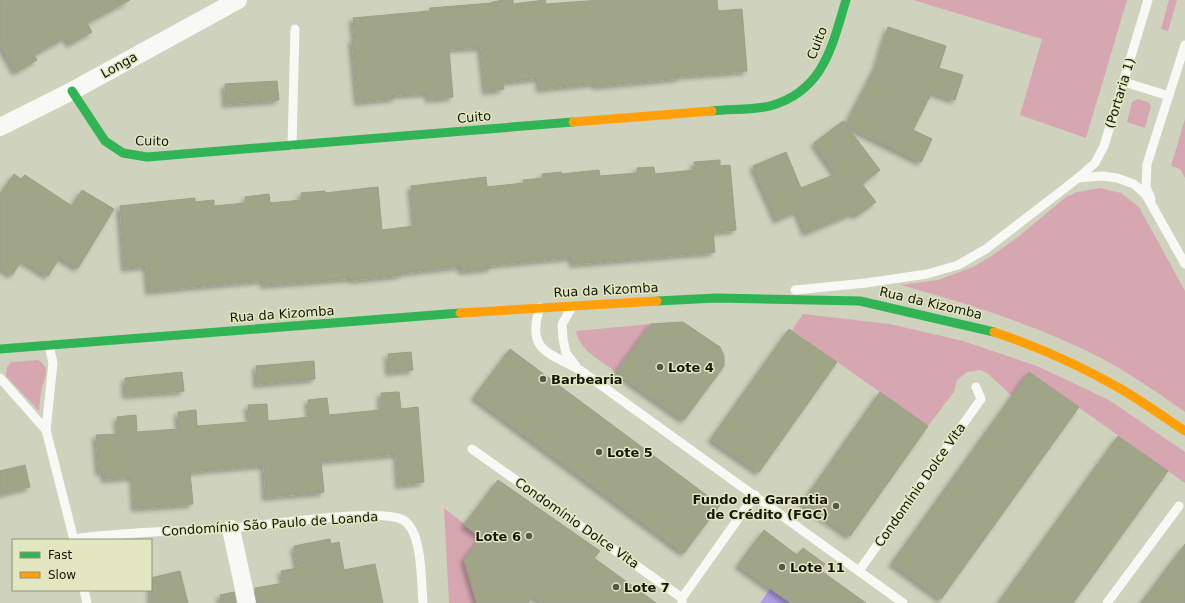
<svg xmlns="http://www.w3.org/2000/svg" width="1185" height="603" viewBox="0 0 1185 603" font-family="'DejaVu Sans',sans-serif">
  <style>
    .green { fill: #d7a7b1 }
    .water { fill: #b19de3 }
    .building { fill: #a1a587; stroke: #9c9e8d; filter: url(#shadow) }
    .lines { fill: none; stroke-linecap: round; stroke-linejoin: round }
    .lane { stroke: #f8f8f5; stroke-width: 9 }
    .street { stroke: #f8f8f5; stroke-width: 18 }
    .fast { stroke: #30b455; stroke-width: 9 }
    .slow { stroke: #ff9f0a; stroke-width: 9 }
    .poi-dot { fill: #555847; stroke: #e2e7c1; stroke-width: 1.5 }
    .labels { text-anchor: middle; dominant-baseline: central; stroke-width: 3; stroke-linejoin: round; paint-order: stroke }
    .street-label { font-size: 13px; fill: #141608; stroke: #e2e7c1 }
    .poi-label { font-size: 13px; font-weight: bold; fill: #141608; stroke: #e2e7c1; text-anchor: start }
  </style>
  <defs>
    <filter id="shadow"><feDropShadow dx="-3.5" dy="3.5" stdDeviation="2" flood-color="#0004"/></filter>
  </defs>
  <rect width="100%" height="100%" fill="#cfd2bc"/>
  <g class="green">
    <polygon points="913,0 1127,0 1086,138 1020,115 1042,39"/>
    <polygon points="1169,0 1177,0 1168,31 1161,29"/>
    <polygon points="1138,99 1148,102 1151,106 1145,128 1127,122 1132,102"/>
    <polygon points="1185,119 1185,178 1180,169 1171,166"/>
    <path d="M1100,188l21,5 18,14 46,84v121c-31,-22 -63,-44 -98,-61 -60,-29 -122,-48 -186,-66l37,-5 35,-13 20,-12 25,-18 48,-40 11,-5z"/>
    <polygon points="803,314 890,324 963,341 1037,366 1109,400 1185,452 1185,483 1029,372 1012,396 987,373 980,370 967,372 957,380 954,392 928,426 792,330"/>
    <path d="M651,324l-35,48c-16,-12 -36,-21 -40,-41z"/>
    <path d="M38,360c13,8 7,17 4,28 -2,7 -2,15 -3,23l-33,-35 1,-9 4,-5z"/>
    <polygon points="444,508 481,537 470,551 528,603 449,603"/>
  </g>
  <polygon class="water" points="770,589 791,603 760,603"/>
  <g class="building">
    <polygon points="0,0 130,0 87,23 92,32 70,44 66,37 34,55 37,60 16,72 0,44"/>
    <polygon points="504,0 513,0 513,4 545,0 546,4 601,0 717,0 718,11 742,9 747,71 679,76 680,78 596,86 596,83 540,89 539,78 503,82 504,89 486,91 481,47 449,49 453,97 429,99 428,93 395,95 395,98 358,102 352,40 355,40 353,18 430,11 430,8 492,3 492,2"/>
    <polygon points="888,27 946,46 939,68 963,75 955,100 932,92 913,130 932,139 921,162 846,125 880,170 862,184 876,202 856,216 853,213 806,233 797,211 777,220 753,166 786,152 801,188 836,174 814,143 843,121 846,124 876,66"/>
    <polygon points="277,81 279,100 226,104 225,84"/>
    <polygon points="720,160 720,166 730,165 736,230 713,232 715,252 573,264 572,257 491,265 491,268 462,271 461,266 401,273 402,275 353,280 353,278 264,285 264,280 149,291 147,266 125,268 120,206 195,198 195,202 214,200 214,206 246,203 245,197 269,194 270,203 302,200 301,193 325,191 325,193 378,187 382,230 415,226 411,186 486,177 487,187 524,183 523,180 543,178 542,174 561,172 561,174 599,170 600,176 637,173 637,168 654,167 655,174 695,170 694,162"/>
    <polygon points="14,174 21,179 25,175 72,206 82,190 114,209 78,268 60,257 48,276 22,260 12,275 0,267 0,194"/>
    <polygon points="683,322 720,347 724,356 724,366 684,420 616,372 651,324"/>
    <polygon points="789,329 837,362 759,472 711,439"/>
    <polygon points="510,349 720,505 684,553 474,397"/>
    <polygon points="411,352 413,370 389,372 388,354"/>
    <polygon points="314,361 315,379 257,384 256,366"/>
    <polygon points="182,372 184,391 126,395 125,378"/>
    <polygon points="1029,372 1079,407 941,599 892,563"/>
    <polygon points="399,392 401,409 418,407 424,482 399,485 397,454 321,461 324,492 289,495 266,497 264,465 218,469 190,472 193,504 135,508 133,477 105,479 104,471 99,472 96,435 119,434 117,417 136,415 137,432 179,429 178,412 196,410 197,426 250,422 248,405 267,404 268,421 290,419 310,417 308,400 327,398 329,415 381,410 381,393"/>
    <polygon points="880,392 928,426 850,536 802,503"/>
    <polygon points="1118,436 1168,471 1073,603 998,603"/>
    <polygon points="25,465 30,487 0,494 0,471"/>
    <polygon points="498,480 600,551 594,558 656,603 542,603 533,596 528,603 477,603 464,559 481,537 464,525"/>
    <polygon points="764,530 797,555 803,548 825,564 820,570 866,603 791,603 738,565"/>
    <polygon points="330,539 331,544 339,542 344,570 375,564 383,603 257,603 255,588 284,583 281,571 298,568 294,546"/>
    <polygon points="1185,544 1185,603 1141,603"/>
    <polygon points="180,571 188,603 151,603 151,578"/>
    <polygon points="234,592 236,603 221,603 220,595"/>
  </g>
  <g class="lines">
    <g class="lane">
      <polyline points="1124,82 1169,96"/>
      <polyline points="292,146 295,29"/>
      <polyline points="1078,178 1095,163 1104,146 1148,0"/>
      <polyline points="1151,199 1146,187 1147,164 1185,45"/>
      <polyline points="795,290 866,283 927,274 958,265 986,249 1078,178 1102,176 1117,178 1134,184 1146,195 1185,264"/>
      <path d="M540,307c-14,43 7,45 40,63l323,233"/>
      <polyline points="572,307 562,324 563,339 566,353 576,366"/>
      <polyline points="49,345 53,363 46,430 74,540"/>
      <polyline points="0,378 46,430"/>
      <polyline points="472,449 682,598"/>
      <path d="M74,539c52,-8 105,-7 157,-11 32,-2 149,-21 172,-8 20,11 18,63 20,83"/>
      <polyline points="859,571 981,399 976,387"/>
      <polyline points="84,590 87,603"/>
      <polyline points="682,603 682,598 755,495"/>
      <polyline points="1107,603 1179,506"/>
    </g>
    <g class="street">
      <polyline points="0,127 72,91 238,0"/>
      <polyline points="231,529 247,603"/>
    </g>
    <g class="fast">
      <polyline points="72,91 105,141 123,153 147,157 573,122"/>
      <path d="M712,111c18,-2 40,-1 58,-5 54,-15 62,-60 76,-106"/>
      <polyline points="657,301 716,298 860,301 994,332"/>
      <polyline points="0,349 460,313"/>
    </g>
    <g class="slow">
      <polyline points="573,122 712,111"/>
      <polyline points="460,313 657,301"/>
      <path d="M994,332c45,15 87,34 127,57 22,13 43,28 64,42"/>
    </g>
  </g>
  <g class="poi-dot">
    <circle cx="660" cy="367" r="4"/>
    <circle cx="543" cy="379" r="4"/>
    <circle cx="599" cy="452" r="4"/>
    <circle cx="836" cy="506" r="4"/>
    <circle cx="529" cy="536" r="4"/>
    <circle cx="782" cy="567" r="4"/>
    <circle cx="616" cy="587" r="4"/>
  </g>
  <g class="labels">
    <g class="street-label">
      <text transform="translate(817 43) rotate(-69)">Cuito</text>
      <text transform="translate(119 65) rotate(-29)">Longa</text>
      <text transform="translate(1120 93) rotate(-73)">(Portaria 1)</text>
      <text transform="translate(474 117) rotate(-5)">Cuito</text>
      <text transform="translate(152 141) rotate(1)">Cuito</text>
      <text transform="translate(606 290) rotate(-3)">Rua da Kizomba</text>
      <text transform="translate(931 303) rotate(13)">Rua da Kizomba</text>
      <text transform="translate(282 314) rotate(-4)">Rua da Kizomba</text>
      <text transform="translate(920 485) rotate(-55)">Condomínio Dolce Vita</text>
      <text transform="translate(577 523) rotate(35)">Condomínio Dolce Vita</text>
      <text transform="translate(270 524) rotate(-4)">Condomínio São Paulo de Loanda</text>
    </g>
    <g class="poi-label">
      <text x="668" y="367">Lote 4</text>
      <text x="551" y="379">Barbearia</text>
      <text x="607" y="452">Lote 5</text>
      <text x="828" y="499" text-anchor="end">Fundo de Garantia<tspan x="828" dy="15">de Crédito (FGC)</tspan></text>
      <text x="521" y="536" text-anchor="end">Lote 6</text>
      <text x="790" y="567">Lote 11</text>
      <text x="624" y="587">Lote 7</text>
    </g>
  </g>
  <rect x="12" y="539" width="140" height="52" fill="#e2e7c1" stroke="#909377"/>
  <rect x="20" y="552" width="20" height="6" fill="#30b455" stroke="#909377"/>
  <text x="48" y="559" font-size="12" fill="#141608">Fast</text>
  <rect x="20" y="572" width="20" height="6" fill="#ff9f0a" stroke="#909377"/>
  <text x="48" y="579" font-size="12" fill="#141608">Slow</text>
</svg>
